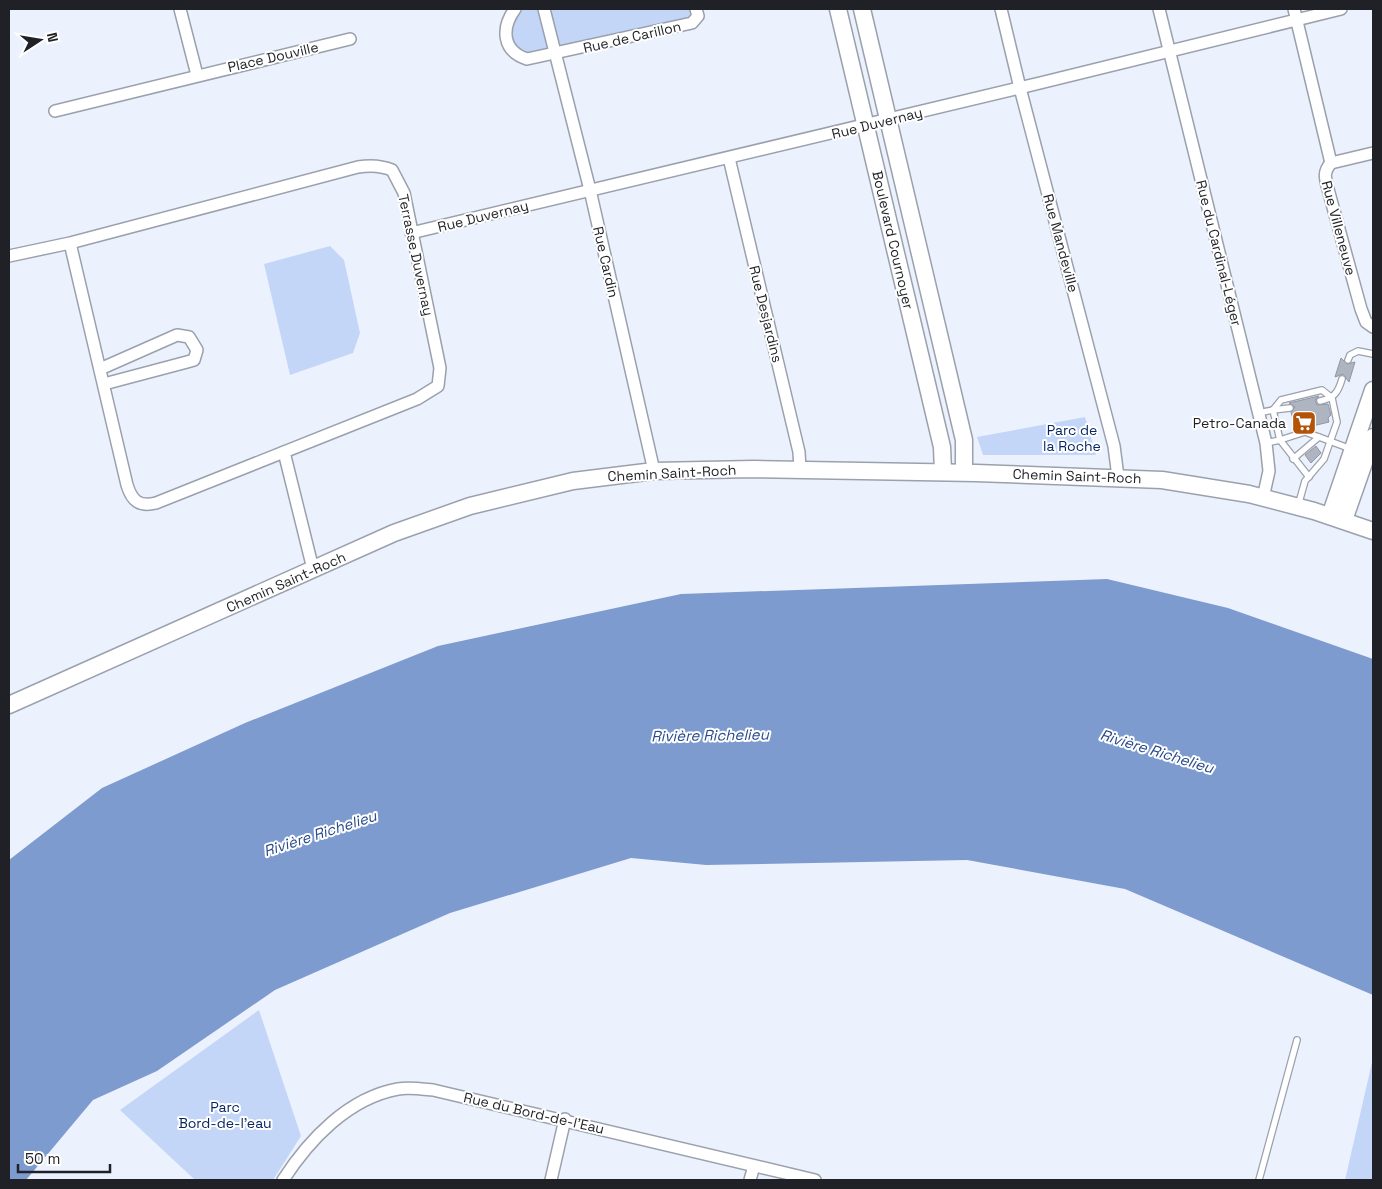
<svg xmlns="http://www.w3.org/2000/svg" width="1382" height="1189" viewBox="0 0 1382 1189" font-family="'Space Grotesk',sans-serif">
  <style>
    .green { fill: #c4d6f7 }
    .water { fill: #7e9bcf }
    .building { fill: #aeb4c0; stroke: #9197a2 }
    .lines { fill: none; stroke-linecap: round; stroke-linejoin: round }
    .lane-casing { stroke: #9ba1ac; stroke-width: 8 }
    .street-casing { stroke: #9ba1ac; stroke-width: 14 }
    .secondary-casing { stroke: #9ba1ac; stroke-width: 19 }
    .lane { stroke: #fff; stroke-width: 5.5 }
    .street { stroke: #fff; stroke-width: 11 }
    .secondary { stroke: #fff; stroke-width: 16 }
    .labels { text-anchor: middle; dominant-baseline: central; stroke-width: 4; stroke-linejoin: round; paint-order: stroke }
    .street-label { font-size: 14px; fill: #1f2126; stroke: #fff }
    .poi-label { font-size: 14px; fill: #1f2126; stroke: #fff; text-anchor: end }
    .park-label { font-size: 14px; fill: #082764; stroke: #fff }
    .water-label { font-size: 15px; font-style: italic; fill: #294a8b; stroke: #fff }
  </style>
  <rect width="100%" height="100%" fill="#ebf2fe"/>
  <g class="green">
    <polygon points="517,9 695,9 698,16 534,62 509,48 514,10"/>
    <polygon points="330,246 344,260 360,333 353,353 290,375 264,264"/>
    <polygon points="1085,417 1096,455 983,455 977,437"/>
    <polygon points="259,1010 301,1136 273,1180 195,1180 120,1110"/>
    <polygon points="1373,1058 1373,1180 1345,1180"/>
  </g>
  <polygon class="water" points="1107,579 1228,608 1373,659 1373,995 1125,889 967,860 706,865 631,858 450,913 275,990 157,1071 93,1100 26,1180 9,1180 9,860 102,788 245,723 438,646 681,594"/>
  <g class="building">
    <polygon points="1341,358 1347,364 1355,362 1349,382 1343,374 1335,377"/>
    <polygon points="1319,396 1315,400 1317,405 1328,404 1331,415 1328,418 1329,422 1296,430 1291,412 1295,407 1289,403"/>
    <polygon points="1316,446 1321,453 1311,463 1305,455"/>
  </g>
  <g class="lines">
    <defs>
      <g id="lane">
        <polyline points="1348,360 1350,355 1358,351 1373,354"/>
        <path d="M1320,401c14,-3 18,-8 22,-22"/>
        <polyline points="1273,410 1281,400 1322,390 1332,398 1337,422 1324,459 1305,481 1298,506"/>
        <polyline points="1273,410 1290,408"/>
        <polyline points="1258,413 1273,410 1280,440 1305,432 1319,437"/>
        <polyline points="1266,443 1280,440 1309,477"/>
        <polyline points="1293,459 1319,437 1351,449"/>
        <polyline points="1259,1180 1297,1040"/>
      </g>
      <g id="street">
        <polyline points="180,9 197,75"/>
        <path d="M515,9c-14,19 -13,42 12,50l165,-36 6,-7 -2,-7"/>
        <polyline points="544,9 590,190 654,471"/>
        <polyline points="1001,9 1020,88 1114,446 1118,477"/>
        <polyline points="1159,9 1266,443 1269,471 1263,498"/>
        <polyline points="1294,9 1331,163"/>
        <polyline points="55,111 350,39"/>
        <polyline points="729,158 799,452 800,470"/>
        <path d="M1331,163c-8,9 -6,15 -3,26l33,120 5,13 7,5"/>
        <polyline points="1331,163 1373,153"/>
        <polyline points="411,233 1040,83 1341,9"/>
        <path d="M9,256l61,-13 288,-76c12,-2 22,-2 34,3l12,23 36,175 -2,18 -21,13 -261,104c-17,4 -24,-2 -29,-18l-57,-242"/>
        <polyline points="100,369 177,335 189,337 197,350 194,360 187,362 104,384"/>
        <polyline points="284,452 313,569"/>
        <path d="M283,1180c26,-40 65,-82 115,-91 11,-2 24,0 35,1l382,90"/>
        <polyline points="551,1180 565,1119"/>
        <polyline points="750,1180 754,1166"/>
      </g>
      <g id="secondary">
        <polyline points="838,9 942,447 943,472"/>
        <polyline points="862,9 964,440 964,472"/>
        <polyline points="1330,516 1373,390"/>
        <polyline points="1344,520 1373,437"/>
        <polyline points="9,705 394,533 470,506 573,481 654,471 754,469 976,473 1162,480 1249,494 1314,511 1373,531"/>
      </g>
    </defs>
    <use href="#lane" class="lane-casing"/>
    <use href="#street" class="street-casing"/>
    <use href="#secondary" class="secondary-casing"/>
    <use href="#lane" class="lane"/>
    <use href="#street" class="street"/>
    <use href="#secondary" class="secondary"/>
  </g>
  <defs>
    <symbol id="supermarket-square" viewBox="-11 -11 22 22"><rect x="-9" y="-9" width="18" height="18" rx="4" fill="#b25307" stroke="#fff"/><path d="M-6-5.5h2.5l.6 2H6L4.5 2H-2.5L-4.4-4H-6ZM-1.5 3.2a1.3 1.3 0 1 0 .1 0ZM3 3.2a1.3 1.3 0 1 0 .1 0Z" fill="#fff"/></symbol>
  </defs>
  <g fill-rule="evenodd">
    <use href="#supermarket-square" x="1290" y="409" width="28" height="28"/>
  </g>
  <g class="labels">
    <g class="street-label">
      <text transform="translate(632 37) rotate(-13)">Rue de Carillon</text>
      <text transform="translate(273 57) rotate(-13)">Place Douville</text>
      <text transform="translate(877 123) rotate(-14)">Rue Duvernay</text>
      <text transform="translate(483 216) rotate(-14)">Rue Duvernay</text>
      <text transform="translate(1339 228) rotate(75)">Rue Villeneuve</text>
      <text transform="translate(893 240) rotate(77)">Boulevard Cournoyer</text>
      <text transform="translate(1061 243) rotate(75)">Rue Mandeville</text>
      <text transform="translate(1219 253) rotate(76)">Rue du Cardinal-Léger</text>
      <text transform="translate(416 255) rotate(78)">Terrasse Duvernay</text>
      <text transform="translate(606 262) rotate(77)">Rue Cardin</text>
      <text transform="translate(766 314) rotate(76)">Rue Desjardins</text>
      <text transform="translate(672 473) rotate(-3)">Chemin Saint-Roch</text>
      <text transform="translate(1077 476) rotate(2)">Chemin Saint-Roch</text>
      <text transform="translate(286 582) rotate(-24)">Chemin Saint-Roch</text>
      <text transform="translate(534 1113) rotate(13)">Rue du Bord-de-l'Eau</text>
    </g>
    <g class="poi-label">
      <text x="1286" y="423">Petro-Canada</text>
    </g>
    <g class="park-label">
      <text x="1072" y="430">Parc de<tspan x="1072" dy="16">la Roche</tspan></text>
      <text x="225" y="1107">Parc<tspan x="225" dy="16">Bord-de-l'eau</tspan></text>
    </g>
    <g class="water-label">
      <text transform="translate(710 735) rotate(-1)">Rivière Richelieu</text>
      <text transform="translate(1157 751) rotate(17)">Rivière Richelieu</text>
      <text transform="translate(320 833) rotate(-18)">Rivière Richelieu</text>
    </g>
  </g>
  <rect width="1382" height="1189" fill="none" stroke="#1f2126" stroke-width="20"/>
  <g transform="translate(40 40) rotate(78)" stroke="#ffffff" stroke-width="4" paint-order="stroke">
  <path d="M0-4L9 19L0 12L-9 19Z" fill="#1f2126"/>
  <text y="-8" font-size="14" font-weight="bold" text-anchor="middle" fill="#1f2126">N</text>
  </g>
  <path d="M18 1164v8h92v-8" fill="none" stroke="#1f2126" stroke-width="2.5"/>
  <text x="25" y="1164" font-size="15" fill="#1f2126" stroke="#ffffff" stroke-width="4" paint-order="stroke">50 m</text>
</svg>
